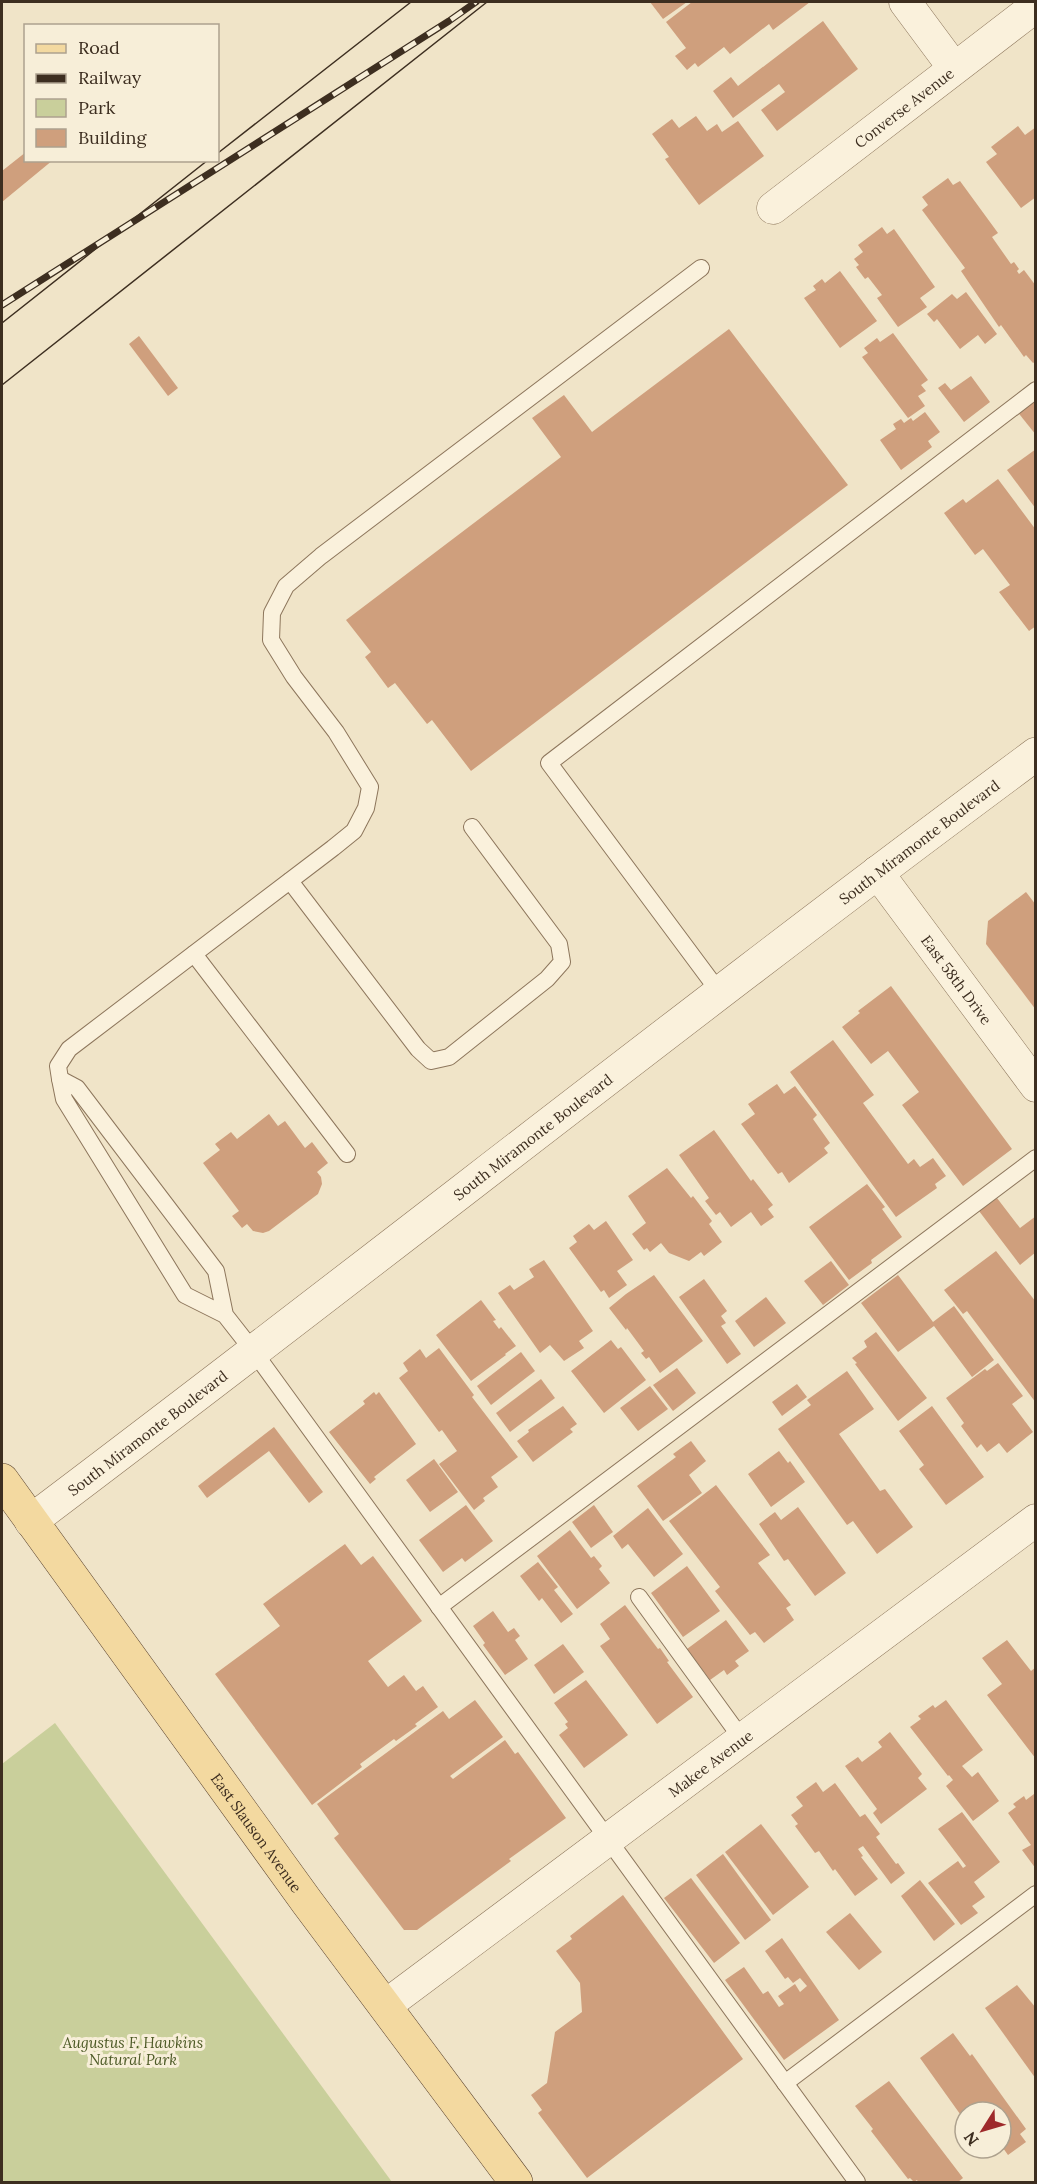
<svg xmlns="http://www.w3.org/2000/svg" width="1037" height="2184" viewBox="0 0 1037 2184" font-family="Lora,serif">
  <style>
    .green { fill: #c9cf9b }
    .building { fill: #cf9f7d }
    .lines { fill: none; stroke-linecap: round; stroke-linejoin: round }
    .service-casing { stroke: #8d765c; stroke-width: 18 }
    .minor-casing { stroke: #8d765c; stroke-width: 33 }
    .tertiary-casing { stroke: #8d765c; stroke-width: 34 }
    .primary-casing { stroke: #5b4430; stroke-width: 34 }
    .service { stroke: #faf1dc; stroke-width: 16 }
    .minor { stroke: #faf1dc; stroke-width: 32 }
    .tertiary { stroke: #faf1dc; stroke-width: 33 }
    .primary { stroke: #f3d9a0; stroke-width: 33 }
    .tram { stroke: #3d2e20; stroke-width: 1.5 }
    .rail-casing { stroke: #3d2e20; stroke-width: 7 }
    .rail { stroke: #f7eed8; stroke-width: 4.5; stroke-dasharray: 14; stroke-linecap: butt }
    .labels { text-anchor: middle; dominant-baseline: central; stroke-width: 6; stroke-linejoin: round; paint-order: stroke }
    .street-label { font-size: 15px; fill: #3d2e20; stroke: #f7eed8 }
    .park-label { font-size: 15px; font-style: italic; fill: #4d5a26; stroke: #f7eed8 }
  </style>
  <rect width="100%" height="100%" fill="#f0e4c8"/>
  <polygon class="green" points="55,1723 392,2182 2,2182 2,1764"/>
  <g class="building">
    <polygon points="650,2 687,2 663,19"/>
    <polygon points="692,2 810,2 773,30 769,24 730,54 724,47 698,67 695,63 687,70 675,56 686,48 666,22"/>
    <polygon points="823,21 858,69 777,131 761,110 785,92 779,84 733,118 713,91 731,77 738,86"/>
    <polygon points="696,116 707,131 717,124 722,132 738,121 764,156 699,205 665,159 669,157 652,134 672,119 679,128"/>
    <polygon points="1018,126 1025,135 1036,127 1036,197 1021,208 986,162 997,154 991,147"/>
    <polygon points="26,152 26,160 53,160 2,202 2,171"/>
    <polygon points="948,178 953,185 960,181 998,233 992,237 1011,264 1014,262 1019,269 1017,271 1019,274 1024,270 1036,286 1036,361 1033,363 1026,355 1024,357 1001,325 999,327 961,271 965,268 922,210 928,205 922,197"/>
    <polygon points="882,227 887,234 894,229 935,287 920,298 927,307 898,327 877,298 882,295 868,277 865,279 856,267 859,265 854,259 863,252 858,245"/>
    <polygon points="840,271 877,321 840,348 804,298 816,290 813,286 822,279 825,283"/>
    <polygon points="966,292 997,334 985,344 978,335 960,349 937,319 934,322 927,314 952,294 957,299"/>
    <polygon points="729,329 848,485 471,771 432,720 427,724 395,683 388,688 365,657 371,652 346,620 561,457 532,418 564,395 592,432"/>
    <polygon points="893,333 928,380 921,385 926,391 918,396 925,406 908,418 862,357 868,353 864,348 877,338 880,342"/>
    <polygon points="139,336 178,388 168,396 129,344"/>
    <polygon points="971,376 990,402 964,422 938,388 945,383 951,390"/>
    <polygon points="1036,395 1036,435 1016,410"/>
    <polygon points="925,412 940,432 928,441 932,447 901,470 880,440 896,429 893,424 901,419 904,423 911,418 913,421"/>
    <polygon points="1036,449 1036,509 1007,470"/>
    <polygon points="998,479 1036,530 1036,626 1029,631 999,592 1010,585 983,549 975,555 944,513 963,499 966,503"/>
    <polygon points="1026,892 1036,905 1036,1010 986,944 988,921"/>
    <polygon points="891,986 1012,1149 963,1186 902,1105 919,1092 888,1051 871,1064 842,1027 860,1013 858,1011"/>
    <polygon points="833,1040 874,1095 863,1103 908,1164 914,1159 920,1167 933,1158 946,1176 935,1184 937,1188 896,1217 790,1072"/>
    <polygon points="777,1084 784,1094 795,1086 817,1115 813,1119 830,1143 824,1148 828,1153 789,1183 782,1172 778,1174 741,1124 755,1114 748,1104"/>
    <polygon points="269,1114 278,1126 285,1121 305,1148 312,1142 328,1163 317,1172 321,1177 322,1184 318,1194 269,1231 263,1233 253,1231 247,1224 242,1228 232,1216 239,1211 203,1163 220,1150 215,1144 231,1132 237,1139"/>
    <polygon points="714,1130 751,1181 753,1179 773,1205 768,1209 774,1217 761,1226 751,1212 731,1227 720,1212 716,1215 705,1201 709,1198 679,1155"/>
    <polygon points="667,1168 691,1198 693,1196 712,1221 709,1224 722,1242 704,1256 701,1252 689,1261 669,1253 661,1243 650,1252 647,1248 644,1250 632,1234 646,1223 628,1196"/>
    <polygon points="867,1184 885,1207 882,1209 902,1237 871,1260 872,1263 849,1280 809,1227"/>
    <polygon points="997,1198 1020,1228 1036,1216 1036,1252 1020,1265 979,1211"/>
    <polygon points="606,1221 633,1260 617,1271 627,1285 609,1298 604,1290 601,1292 569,1248 577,1242 573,1236 589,1224 594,1230"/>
    <polygon points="996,1251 1036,1302 1034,1331 1036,1333 1036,1403 967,1311 963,1314 944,1290"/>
    <polygon points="544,1260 593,1331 579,1341 584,1348 564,1361 550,1345 540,1353 498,1293 510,1285 514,1290 534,1277 529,1269"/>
    <polygon points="831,1261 849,1285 823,1305 804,1281"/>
    <polygon points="654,1275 703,1341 660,1373 649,1357 646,1359 641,1353 644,1351 627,1328 626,1330 609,1308 626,1294"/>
    <polygon points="898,1275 933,1322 954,1306 994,1360 972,1377 934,1326 898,1352 861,1303"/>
    <polygon points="704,1279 727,1311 721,1316 726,1323 721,1326 741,1354 727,1364 679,1297"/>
    <polygon points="766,1297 786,1323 754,1347 735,1321"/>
    <polygon points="481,1300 496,1320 493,1321 499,1329 501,1327 516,1346 505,1354 506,1355 471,1381 436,1335"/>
    <polygon points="876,1332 927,1398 898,1421 855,1364 857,1363 852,1358 867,1347 864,1341"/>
    <polygon points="611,1340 618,1349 621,1347 646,1380 604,1413 571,1371"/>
    <polygon points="439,1348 474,1395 472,1397 518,1457 491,1477 498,1487 483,1498 485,1501 474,1510 439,1464 457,1451 442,1430 439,1432 399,1378 408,1371 403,1363 420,1349 426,1358"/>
    <polygon points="521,1352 535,1371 491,1405 477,1386"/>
    <polygon points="998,1363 1023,1396 1012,1404 1033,1432 1007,1453 999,1443 987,1452 981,1444 977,1448 961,1426 964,1423 946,1398 985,1369 987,1371"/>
    <polygon points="677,1368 696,1393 673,1411 653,1385"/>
    <polygon points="847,1371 874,1409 839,1434 880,1491 885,1489 913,1527 877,1554 853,1521 847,1525 778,1429 811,1405 807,1400"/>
    <polygon points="541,1379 555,1398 510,1432 496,1413"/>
    <polygon points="797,1384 807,1397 782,1416 772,1402"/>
    <polygon points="650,1386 668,1409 638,1431 620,1408"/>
    <polygon points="374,1392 376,1395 379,1392 416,1444 374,1477 376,1479 370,1484 329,1432 365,1404 363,1401"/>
    <polygon points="563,1406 577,1424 570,1429 573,1432 533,1462 517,1441 529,1432 528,1430"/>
    <polygon points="932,1406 984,1477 946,1505 919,1469 924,1465 899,1431"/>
    <polygon points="274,1427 323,1492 309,1503 269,1451 207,1498 198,1486"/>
    <polygon points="691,1441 706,1461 689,1475 702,1493 663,1521 637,1486 676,1457 673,1454"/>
    <polygon points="779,1451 788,1463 790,1461 805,1482 771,1507 748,1474"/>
    <polygon points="434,1459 458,1492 430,1512 406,1480"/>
    <polygon points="716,1485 770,1555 758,1563 791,1605 786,1608 794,1620 764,1643 755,1632 750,1635 715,1591 720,1587 669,1521"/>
    <polygon points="466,1505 493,1541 465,1562 462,1558 443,1572 419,1540"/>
    <polygon points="594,1505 613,1532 591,1548 572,1522"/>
    <polygon points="798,1507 846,1573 815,1596 788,1559 784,1561 759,1524 775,1512 781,1520"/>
    <polygon points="648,1508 683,1554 654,1577 628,1544 622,1549 613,1536"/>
    <polygon points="570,1530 591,1558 594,1556 602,1566 599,1569 610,1583 577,1609 537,1556"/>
    <polygon points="345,1544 361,1565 373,1556 422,1621 368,1661 388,1687 404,1675 416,1691 423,1686 438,1707 415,1724 417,1726 396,1741 394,1739 360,1764 362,1767 312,1805 215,1674 280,1626 263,1604"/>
    <polygon points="538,1562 558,1587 554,1590 573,1614 561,1623 542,1598 539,1601 520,1576"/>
    <polygon points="687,1566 720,1611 683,1637 651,1593"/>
    <polygon points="625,1605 658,1649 660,1648 669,1661 667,1662 693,1697 657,1724 600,1646 610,1639 600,1624"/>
    <polygon points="493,1611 508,1632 514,1628 520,1636 515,1640 528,1659 505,1675 483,1645 485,1643 473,1626"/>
    <polygon points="726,1620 749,1651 735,1661 739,1666 727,1675 724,1670 710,1680 687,1649"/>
    <polygon points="1007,1640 1031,1671 1036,1667 1036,1759 987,1695 1002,1684 982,1658"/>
    <polygon points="563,1644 584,1672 554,1694 534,1665"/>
    <polygon points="586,1680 628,1735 584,1768 559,1735 568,1728 565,1724 568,1722 554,1703"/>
    <polygon points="475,1700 503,1737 450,1776 453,1779 505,1740 515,1754 518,1752 566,1818 509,1859 511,1861 417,1930 404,1930 334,1838 339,1834 317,1804 443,1711 449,1719"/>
    <polygon points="946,1700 983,1750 962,1766 972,1777 978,1772 999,1801 973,1821 946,1786 953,1780 949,1775 948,1776 910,1727 921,1719 918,1716 933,1705 935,1708"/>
    <polygon points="890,1732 922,1774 918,1778 927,1789 881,1824 873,1813 877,1809 845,1766 858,1757 862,1762 882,1747 878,1742"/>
    <polygon points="816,1782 823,1792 835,1783 860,1817 865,1814 880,1834 876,1837 896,1864 898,1863 905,1873 891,1884 863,1846 858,1849 863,1856 861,1857 878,1879 855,1896 835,1869 833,1871 819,1851 815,1853 795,1826 798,1824 791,1815 803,1806 796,1797"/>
    <polygon points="1034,1794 1036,1795 1036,1869 1022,1850 1031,1845 1008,1813 1016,1807 1013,1804 1024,1796 1026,1800"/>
    <polygon points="962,1812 1000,1862 974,1882 985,1897 972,1906 978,1913 961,1925 928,1883 958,1861 963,1868 966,1866 938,1829"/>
    <polygon points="761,1824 809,1887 773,1915 725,1852"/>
    <polygon points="723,1854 771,1920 745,1940 696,1875"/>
    <polygon points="691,1878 740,1943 714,1963 664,1898"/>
    <polygon points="920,1880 955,1924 934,1941 901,1896"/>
    <polygon points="623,1895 743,2059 587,2178 538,2113 542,2110 531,2095 547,2083 555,2032 582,2012 580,1983 556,1951 572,1939 570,1936"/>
    <polygon points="850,1913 882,1952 859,1970 826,1932"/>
    <polygon points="782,1938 839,2020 784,2060 725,1980 744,1967 763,1994 768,1991 779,2007 784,2004 778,1996 795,1984 800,1992 807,1986 800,1978 793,1983 788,1977 785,1979 765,1951"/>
    <polygon points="1017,1985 1036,2008 1036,2079 985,2008"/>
    <polygon points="953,2033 970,2056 972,2054 1026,2129 1020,2134 1026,2142 1008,2155 1003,2148 997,2152 994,2148 1001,2148 1001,2112 965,2112 965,2121 920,2058"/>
    <polygon points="889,2081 963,2178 958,2182 918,2182 917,2180 914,2182 910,2178 908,2179 871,2131 873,2129 855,2106"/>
  </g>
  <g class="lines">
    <defs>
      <g id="service">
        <polyline points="290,881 418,1049 431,1061 449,1057 547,979 562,962 559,944 472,827"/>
        <polyline points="194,954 347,1154"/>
        <polyline points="720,993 549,763 1036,390"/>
        <polyline points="60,1079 58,1066 69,1049 333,848 354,831 366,808 370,787 336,732 294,677 271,640 272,613 286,586 321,556 701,268"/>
        <polyline points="225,1315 216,1271 77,1088 60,1079 64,1099 185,1295 225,1315 254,1352 857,2182"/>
        <polyline points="639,1597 742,1739"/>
        <polyline points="439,1607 1036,1158"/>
        <polyline points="785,2083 1036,1894"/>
      </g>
      <g id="minor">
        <polyline points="905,2 954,68"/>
        <path id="s1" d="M773,208l263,-202"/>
        <path id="s2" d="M877,872l159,214"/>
        <path id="s3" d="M385,2006l651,-486"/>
      </g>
      <g id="tertiary">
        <path id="s4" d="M31,1521c337,-254 666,-516 1005,-767"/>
      </g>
      <g id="primary">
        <path id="s5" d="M2,1480l305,422 209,280"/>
      </g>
    </defs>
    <use href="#service" class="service-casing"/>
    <use href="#minor" class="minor-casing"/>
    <use href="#tertiary" class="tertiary-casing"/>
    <use href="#primary" class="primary-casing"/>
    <use href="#service" class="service"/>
    <use href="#minor" class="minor"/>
    <use href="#tertiary" class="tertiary"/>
    <use href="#primary" class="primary"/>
    <g class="tram">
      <polyline points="218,153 411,2"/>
      <polyline points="2,323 208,160"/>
      <polyline points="2,385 487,2"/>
    </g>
    <defs>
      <polyline id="rail" points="2,305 449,21 476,2"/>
    </defs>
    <use href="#rail" class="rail-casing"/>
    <use href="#rail" class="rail"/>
  </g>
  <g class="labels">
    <g class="street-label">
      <text stroke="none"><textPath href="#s1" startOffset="165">Converse Avenue</textPath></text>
      <text stroke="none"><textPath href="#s4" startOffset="1118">South Miramonte Boulevard</textPath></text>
      <text stroke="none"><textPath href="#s2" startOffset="134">East 58th Drive</textPath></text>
      <text stroke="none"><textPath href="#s4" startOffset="632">South Miramonte Boulevard</textPath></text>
      <text stroke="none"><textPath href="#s4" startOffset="146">South Miramonte Boulevard</textPath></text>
      <text stroke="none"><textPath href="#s3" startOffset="406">Makee Avenue</textPath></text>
      <text stroke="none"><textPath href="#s5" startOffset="435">East Slauson Avenue</textPath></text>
    </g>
    <g class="park-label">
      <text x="133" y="2042">Augustus F. Hawkins<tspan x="133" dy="17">Natural Park</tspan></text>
    </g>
  </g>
  <rect width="1037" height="2184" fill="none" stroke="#3d2e20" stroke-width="6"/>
  <rect x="24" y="24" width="195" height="138" fill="#f7eed8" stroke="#ada18e" stroke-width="1.5"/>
  <rect x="36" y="44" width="30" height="9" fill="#f3d9a0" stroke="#ada18e" stroke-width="1.5"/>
  <text x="78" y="54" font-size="18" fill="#3d2e20">Road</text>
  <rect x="36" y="74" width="30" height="9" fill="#3d2e20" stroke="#ada18e" stroke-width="1.5"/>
  <text x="78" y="84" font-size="18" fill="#3d2e20">Railway</text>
  <rect x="36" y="99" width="30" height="18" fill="#c9cf9b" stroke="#ada18e" stroke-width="1.5"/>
  <text x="78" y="114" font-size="18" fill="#3d2e20">Park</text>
  <rect x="36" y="129" width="30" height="18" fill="#cf9f7d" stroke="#ada18e" stroke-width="1.5"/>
  <text x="78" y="144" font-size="18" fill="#3d2e20">Building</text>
  <g transform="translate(983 2130) rotate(233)"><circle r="28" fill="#f7eed8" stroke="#ada18e" stroke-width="1.5"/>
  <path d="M0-4.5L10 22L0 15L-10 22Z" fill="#9e2a2b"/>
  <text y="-9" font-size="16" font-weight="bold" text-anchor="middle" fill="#3d2e20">N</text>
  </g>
</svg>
